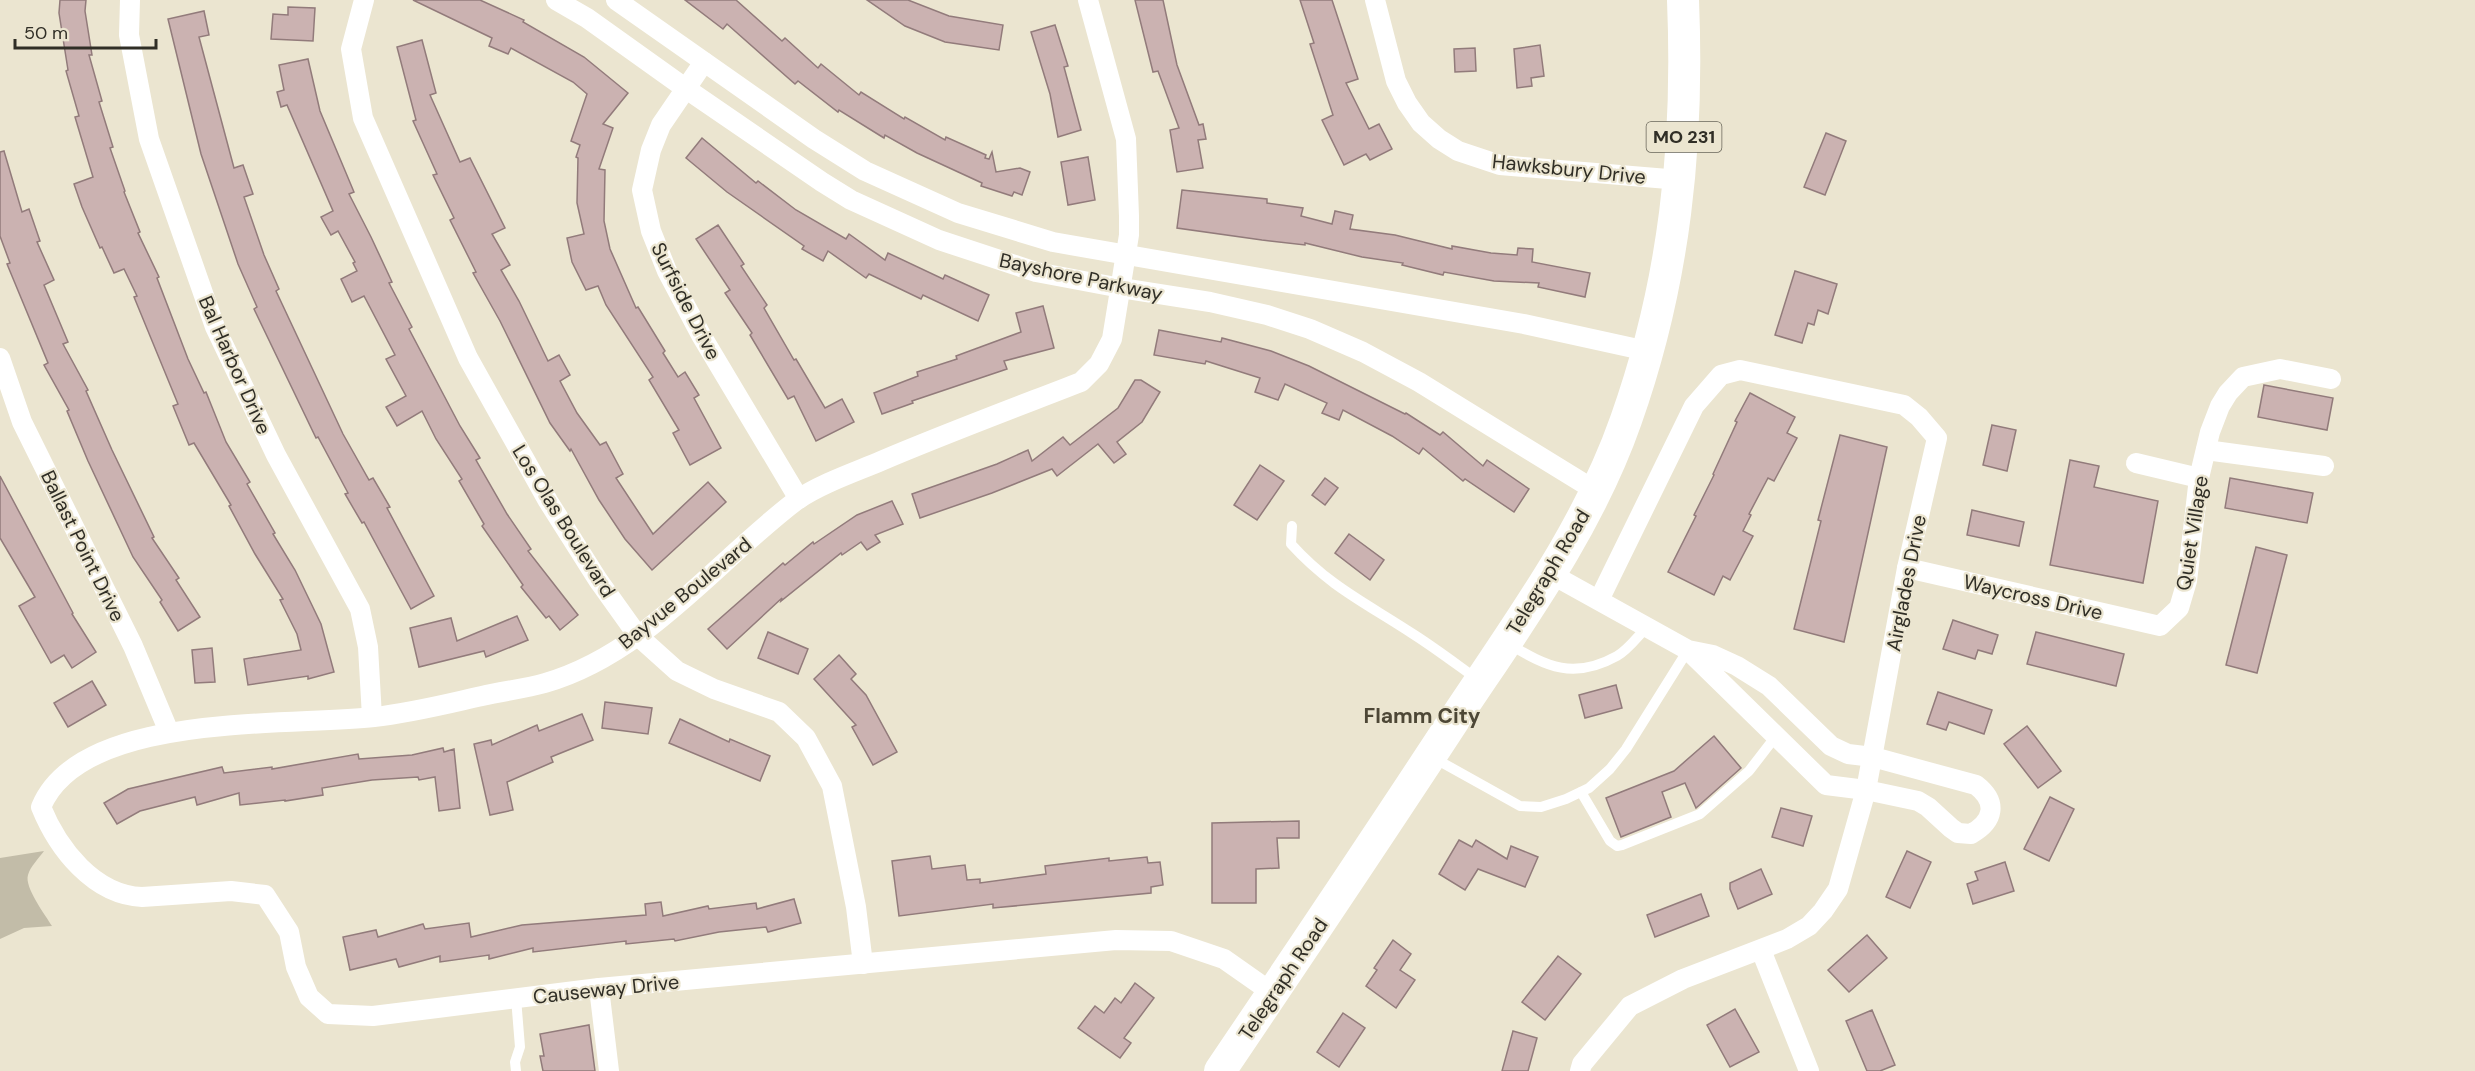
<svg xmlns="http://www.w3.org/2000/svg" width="2475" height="1071" viewBox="0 0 2475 1071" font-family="'DM Sans',sans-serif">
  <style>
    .green { fill: #c2bca8 }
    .building { fill: #cbb2b1; stroke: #927b7b; stroke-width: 1.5 }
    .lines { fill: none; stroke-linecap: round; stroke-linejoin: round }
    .lane { stroke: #fff; stroke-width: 10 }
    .street { stroke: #fff; stroke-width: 20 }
    .primary { stroke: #fff; stroke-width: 32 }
    .labels { text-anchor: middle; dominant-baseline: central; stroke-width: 4.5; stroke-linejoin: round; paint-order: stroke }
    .shield { fill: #ebe5d0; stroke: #686559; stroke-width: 1.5 }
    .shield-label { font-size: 18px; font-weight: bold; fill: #302e26 }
    .street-label { font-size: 20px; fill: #302e26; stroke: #ebe5d0 }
    .neighbourhood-label { font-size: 21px; font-weight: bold; fill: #4d4736; stroke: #ebe5d0 }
  </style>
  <rect width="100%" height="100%" fill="#ebe5d0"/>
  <path class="green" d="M44,851c-5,7 -14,16 -16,24 -4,12 18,41 24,51l-28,2 -24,11v-81z"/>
  <g class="building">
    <polygon points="60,0 86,0 85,11 92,55 89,55 102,101 99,102 113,147 110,148 125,191 124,192 140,232 138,233 159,277 157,278 188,359 204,393 206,392 226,442 250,482 247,484 275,533 273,534 295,570 321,624 334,672 308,679 308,676 248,685 244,659 301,650 297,634 280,600 283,599 255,554 229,506 231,505 194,443 189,445 173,406 178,404 134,297 137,296 124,269 114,273 102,247 100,248 82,207 74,184 93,177 75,117 79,116 66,71 68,70 59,13"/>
    <polygon points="413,0 480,0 524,20 523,22 584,57 628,93 603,124 613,128 599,169 605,170 604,221 610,249 636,308 638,307 665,351 663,353 678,377 685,372 699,395 694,398 721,448 690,465 673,433 679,430 649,380 653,377 606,305 598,286 586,290 572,262 567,238 584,234 577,203 578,158 576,157 580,145 571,141 587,94 573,82 511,48 508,54 489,46 492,38"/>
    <polygon points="685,0 736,0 782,41 785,38 818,68 821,64 859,95 861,92 904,119 905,117 945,140 946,137 986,155 985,158 989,159 992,152 996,172 1020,168 1030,172 1022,195 1014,192 1012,196 981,186 982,183 917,153 885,135 884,138 839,110 838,112 798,81 795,84 727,24 723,29"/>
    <polygon points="867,0 908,0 949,16 1003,25 999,50 945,42 905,26"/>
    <polygon points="1135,0 1163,0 1177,65 1199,125 1203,124 1206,139 1198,140 1203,168 1177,172 1170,130 1179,128 1158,71 1153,72"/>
    <polygon points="1300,0 1332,0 1358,79 1346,83 1369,129 1379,124 1392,149 1370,160 1366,154 1344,165 1322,120 1333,115 1310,44 1314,43"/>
    <polygon points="288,7 315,8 313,41 271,39 273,14 288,15"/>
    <polygon points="204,11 209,35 199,37 234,168 243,165 253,194 244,197 264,255 279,289 276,291 343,434 369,480 373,478 390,507 387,508 434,596 411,609 364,522 362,523 345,494 348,493 318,437 316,438 254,309 257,307 238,264 201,154 168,19"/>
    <polygon points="1055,25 1068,66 1064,67 1081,130 1058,137 1050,94 1031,32"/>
    <polygon points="422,40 436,93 430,95 460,162 470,158 505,228 492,234 510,265 501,270 519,301 548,361 559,355 570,375 560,381 577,413 600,445 606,442 623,474 616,478 653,534 708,482 726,502 652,570 625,539 599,500 571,449 570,451 550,423 500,321 473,273 476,272 450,220 454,218 433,175 437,174 413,121 416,120 397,47"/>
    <polygon points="1540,45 1544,76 1531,78 1532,86 1517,88 1514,49"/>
    <polygon points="1475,48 1476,71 1455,72 1454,49"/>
    <polygon points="308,59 320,111 354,192 349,194 371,237 392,282 389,283 412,327 409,329 460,426 480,458 476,460 507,514 531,549 528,551 578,615 560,630 549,616 546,618 521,587 523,585 482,526 484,524 459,481 462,479 436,439 422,411 397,426 386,407 406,396 386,359 395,355 364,296 352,302 341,279 357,271 353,263 355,262 338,231 331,235 321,217 333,211 287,105 281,107 277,92 284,90 279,65"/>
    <polygon points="1826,133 1846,141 1825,195 1804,187"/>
    <polygon points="702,138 756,183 758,181 796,210 846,239 849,234 885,260 888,253 943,279 945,275 989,295 978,321 923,295 921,299 869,274 866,278 828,251 823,261 802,249 804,246 727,192 686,158"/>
    <polygon points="4,151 22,212 29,209 40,241 37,242 54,280 44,285 68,342 63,344 88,390 86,391 112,450 154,537 152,538 179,578 176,580 200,617 178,631 160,602 162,600 133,557 88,461 67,411 69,410 44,365 48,363 7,264 10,263 0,236 0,152"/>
    <polygon points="1088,157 1095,200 1068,205 1061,162"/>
    <polygon points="1182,190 1267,199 1267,203 1303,208 1301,216 1332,224 1335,211 1353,215 1350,229 1395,235 1452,249 1452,246 1491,253 1517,255 1518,248 1533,249 1532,262 1590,273 1585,297 1538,287 1539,283 1494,281 1444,272 1443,275 1402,265 1403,263 1362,257 1305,243 1305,245 1262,240 1177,228"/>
    <polygon points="718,225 744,264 741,266 767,305 764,308 794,360 796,359 825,408 842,399 854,422 816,441 794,396 788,399 750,335 752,333 725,293 730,290 696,239"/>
    <polygon points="1795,271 1837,284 1828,314 1818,310 1814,325 1808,323 1802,343 1775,335"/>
    <polygon points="1043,306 1054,348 1004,361 1007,369 912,401 913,403 882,414 874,393 918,376 917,372 957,359 956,356 1021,332 1016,313"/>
    <polygon points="1159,330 1221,342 1222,338 1271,351 1309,366 1405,414 1406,413 1440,435 1443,432 1483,466 1487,460 1529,489 1514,512 1465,479 1463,481 1423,448 1419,454 1392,436 1343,410 1339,420 1322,413 1327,403 1285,384 1278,400 1255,392 1260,378 1206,361 1205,364 1154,355"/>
    <polygon points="1135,380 1141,380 1160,392 1142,422 1117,442 1126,454 1114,463 1098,444 1057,476 1052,469 992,493 920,518 912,494 997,464 1028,450 1032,461 1063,437 1070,445 1118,408"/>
    <polygon points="2264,385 2333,398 2327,430 2258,417"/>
    <polygon points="1750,393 1795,417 1787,433 1797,438 1774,481 1768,478 1749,514 1751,515 1743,531 1753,536 1730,580 1723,576 1714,595 1668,572 1696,516 1694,515 1714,475 1713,474 1737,422 1735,421"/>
    <polygon points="1992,425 2016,430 2007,471 1983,465"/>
    <polygon points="1840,435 1887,447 1844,642 1794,629 1821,521 1818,520"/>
    <polygon points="2070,460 2099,466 2094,487 2158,501 2143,583 2050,565"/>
    <polygon points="1260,465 1284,481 1257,520 1234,505"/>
    <polygon points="0,476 73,613 72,614 96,652 72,668 64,655 51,663 19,606 35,597 0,538"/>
    <polygon points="1325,478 1338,488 1325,505 1312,495"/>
    <polygon points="2230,478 2313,493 2307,523 2225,508"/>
    <polygon points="892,501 903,524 875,535 880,542 867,550 861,542 842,555 841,553 781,601 782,598 727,649 708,629 783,563 785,565 813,542 814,544 857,515"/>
    <polygon points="1972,510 2024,522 2019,546 1967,535"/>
    <polygon points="1349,534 1384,560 1370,580 1335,553"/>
    <polygon points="2256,547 2287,555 2257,673 2226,665"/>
    <polygon points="517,616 528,640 486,657 484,651 419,667 410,628 451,618 457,641"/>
    <polygon points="1953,620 1998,635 1992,654 1978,650 1975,659 1943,649"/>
    <polygon points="768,632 808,649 798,674 758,658"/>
    <polygon points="2036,632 2124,654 2116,686 2027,664"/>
    <polygon points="212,648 215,682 195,683 192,650"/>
    <polygon points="839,655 856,674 851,679 866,695 897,752 873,765 852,727 856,725 814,679"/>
    <polygon points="92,681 106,705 68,727 54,703"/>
    <polygon points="1616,685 1622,708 1585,718 1579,695"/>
    <polygon points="1938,692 1992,710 1984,734 1949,722 1946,730 1927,724"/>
    <polygon points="605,702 652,708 648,734 602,728"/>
    <polygon points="582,714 593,740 551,757 553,762 507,782 513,810 490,815 474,744 491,740 492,745 537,725 539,731"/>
    <polygon points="680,719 729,742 730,739 770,756 760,781 669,743"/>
    <polygon points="2027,726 2061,771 2038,788 2004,744"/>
    <polygon points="1714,736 1741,768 1696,808 1685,783 1662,792 1671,817 1621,837 1606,798 1674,771"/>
    <polygon points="443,748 444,752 454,749 460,808 439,811 435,777 419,780 418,777 372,780 322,788 323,795 285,801 285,800 240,805 239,793 197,805 195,797 140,811 117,824 104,803 128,789 222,767 224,773 272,767 272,769 358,754 359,759 412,755"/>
    <polygon points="2050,797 2074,809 2049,861 2024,849"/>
    <polygon points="1781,808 1812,816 1803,846 1772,837"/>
    <polygon points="1299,821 1299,838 1277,838 1279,868 1256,869 1256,903 1212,903 1212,823"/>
    <polygon points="1459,840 1472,847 1476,840 1507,859 1511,846 1538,857 1525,887 1478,869 1465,890 1439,874"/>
    <polygon points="1907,851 1931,862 1910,908 1886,897"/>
    <polygon points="930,856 932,869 965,865 967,880 980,879 980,883 1046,874 1045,866 1109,858 1109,861 1147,857 1148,863 1160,862 1163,885 1151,887 1151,893 993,908 993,904 899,916 892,861"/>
    <polygon points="2005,862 2014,891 1973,904 1967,884 1978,880 1975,872"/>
    <polygon points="1761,869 1772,894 1738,909 1730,889 1730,883"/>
    <polygon points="1701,894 1709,916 1655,937 1647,915"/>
    <polygon points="794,899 801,923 768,932 766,927 719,932 675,941 674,939 626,944 626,941 533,952 533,948 489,959 489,955 440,962 440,956 399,967 396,959 350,970 343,937 376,930 378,937 423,924 425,929 469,923 471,937 522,925 646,915 645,904 661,902 663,916 708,906 709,909 756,903 757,909"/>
    <polygon points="1867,935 1887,958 1849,992 1828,970"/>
    <polygon points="1393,940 1411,954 1400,970 1415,980 1396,1008 1366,986 1377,970 1374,968"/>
    <polygon points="1558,956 1581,974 1545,1020 1522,1002"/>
    <polygon points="1135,983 1154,998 1124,1038 1131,1043 1120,1058 1078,1028 1095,1006 1104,1013 1115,998 1121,1003"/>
    <polygon points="1735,1009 1759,1052 1730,1067 1707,1025"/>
    <polygon points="1872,1010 1895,1065 1880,1071 1867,1071 1846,1021"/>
    <polygon points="1343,1013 1365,1028 1339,1067 1317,1052"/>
    <polygon points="589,1025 595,1071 543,1071 540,1056 544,1056 540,1034"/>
    <polygon points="1513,1031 1537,1038 1528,1071 1502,1071"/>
  </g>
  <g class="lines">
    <g class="lane">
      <path d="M1292,526l-1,18c39,43 75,59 122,90 22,14 43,30 64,45"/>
      <path d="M1509,644c38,23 65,36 108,12 11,-6 21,-20 30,-29"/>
      <polyline points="1432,757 1520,806 1541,807 1566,799 1589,788 1610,769 1626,749 1688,650"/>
      <polyline points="1581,792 1610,841 1617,846 1622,845 1700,814 1749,771 1776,736"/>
      <polyline points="516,1071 515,1062 520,1047 516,998"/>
    </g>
    <g class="street">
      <polyline points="130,0 129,35 149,139 215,327 276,455 360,609 368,647 372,717"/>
      <polyline points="364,0 351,49 363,118 468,358 548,501 598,580 638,636 677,671 714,689 779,712 806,738 832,786 856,907 863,964"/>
      <polyline points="556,0 587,18 685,88 822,182 851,200 939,240 1036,272 1121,288 1210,302 1267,315 1310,329 1363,352 1419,382 1596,491"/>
      <polyline points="616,0 814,139 865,171 958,213 1053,242 1524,324 1647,351"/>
      <path d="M1088,0l38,139 3,77v19l-17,104 -13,25 -18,18c-67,26 -134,51 -200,79 -26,11 -61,23 -84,39 -82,62 -151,154 -252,183 -21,6 -42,8 -63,13 -36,8 -71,17 -108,21 -87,10 -293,-6 -333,90 17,42 53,88 101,90l89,-6 34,4 24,37 7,35 13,30 19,17 45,2 226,-28 517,-48 55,1 53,18 50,35"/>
      <polyline points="1375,0 1396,81 1407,103 1421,123 1439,139 1458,151 1500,165 1680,180"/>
      <polyline points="704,62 661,125 651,150 642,190 651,231 667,271 701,335 799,499"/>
      <polyline points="0,358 22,422 133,646 169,732"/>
      <polyline points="2206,450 2324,466"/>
      <polyline points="2136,463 2199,478"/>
      <polyline points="1907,568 2160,626 2179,608 2187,581 2199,478 2210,432 2220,406 2228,393 2243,377 2280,369 2331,379"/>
      <path d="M1551,574l137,76 138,135 40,5 52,11 10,6 23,21 7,5 13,1c23,-13 27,-32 5,-49l-103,-28 -25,-3 -17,-8 -62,-60 -32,-20 -24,-11 -25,-5"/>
      <polyline points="1761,950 1809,1071"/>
      <polyline points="599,988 609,1071"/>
      <polyline points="1580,1071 1582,1064 1630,1006 1683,979 1787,939 1809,926 1823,911 1838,889 1866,790 1907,568 1937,438 1919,417 1904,405 1740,370 1721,375 1694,406 1599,600"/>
    </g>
    <path class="primary" d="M1220,1071c81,-120 161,-239 240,-360 62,-93 129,-185 166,-291 49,-138 63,-275 57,-420"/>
  </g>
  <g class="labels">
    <rect class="shield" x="1646.5" y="122" width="75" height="30" rx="4.5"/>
    <g class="shield-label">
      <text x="1684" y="137">MO 231</text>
    </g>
    <g class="street-label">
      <text transform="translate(1569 169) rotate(6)">Hawksbury Drive</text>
      <text transform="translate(1081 277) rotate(12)">Bayshore Parkway</text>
      <text transform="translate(686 301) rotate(63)">Surfside Drive</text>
      <text transform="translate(235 365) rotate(66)">Bal Harbor Drive</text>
      <text transform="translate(564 521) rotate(58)">Los Olas Boulevard</text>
      <text transform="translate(2192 533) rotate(-81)">Quiet Village</text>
      <text transform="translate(83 546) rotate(64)">Ballast Point Drive</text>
      <text transform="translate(1548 572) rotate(-59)">Telegraph Road</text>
      <text transform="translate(1906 583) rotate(-79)">Airglades Drive</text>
      <text transform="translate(685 593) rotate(-39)">Bayvue Boulevard</text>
      <text transform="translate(2033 597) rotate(13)">Waycross Drive</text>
      <text transform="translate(1283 979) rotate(-56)">Telegraph Road</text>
      <text transform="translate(606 989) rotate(-6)">Causeway Drive</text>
    </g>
    <g class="neighbourhood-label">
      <text x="1422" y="716">Flamm City</text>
    </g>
  </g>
  <path d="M15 39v9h141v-9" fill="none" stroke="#302e26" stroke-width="3"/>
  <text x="24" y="39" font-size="18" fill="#302e26" stroke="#ebe5d0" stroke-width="4.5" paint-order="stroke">50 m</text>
</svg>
